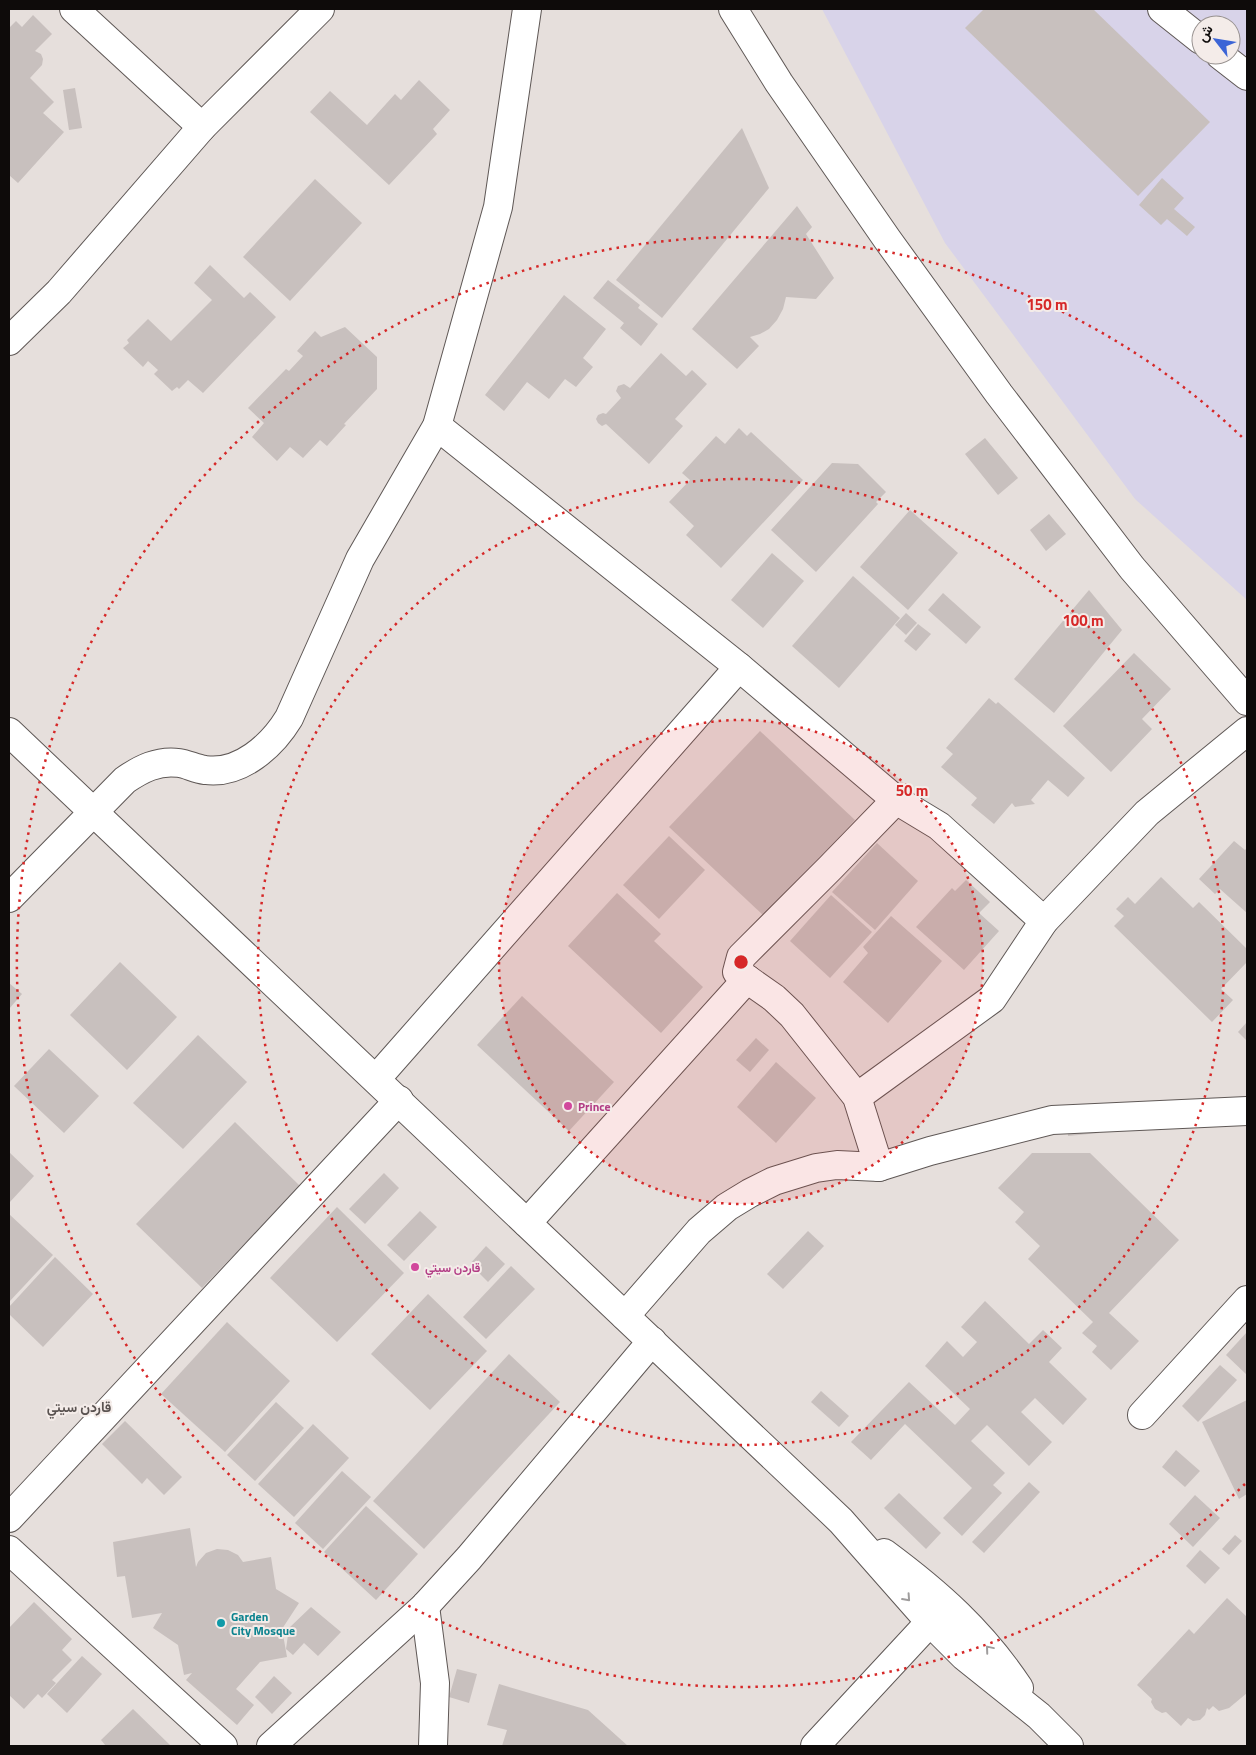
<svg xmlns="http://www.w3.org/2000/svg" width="1256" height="1755" viewBox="0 0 1256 1755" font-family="'Titillium Web',Vazirmatn,sans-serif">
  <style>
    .commercial { fill: #d8d3e9; fill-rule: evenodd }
    .building { fill: #c8c0be }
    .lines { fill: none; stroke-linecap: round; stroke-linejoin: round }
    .minor-casing { stroke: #5f5856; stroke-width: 30 }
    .minor { stroke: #fff; stroke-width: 28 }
    .oneway { stroke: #9f9d9d }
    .ring { fill: none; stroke: #d62828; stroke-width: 2.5; stroke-dasharray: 2.5 5 }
    .hotel-dot { fill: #d1479c; stroke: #f4ece9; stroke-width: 2 }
    .culture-dot { fill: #0f9aa8; stroke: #f4ece9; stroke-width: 2 }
    .labels { text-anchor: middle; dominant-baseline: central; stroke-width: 4; stroke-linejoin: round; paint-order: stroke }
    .hotel-label { font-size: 12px; font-weight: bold; fill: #b23c85; stroke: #f4ece9; text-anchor: start }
    .culture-label { font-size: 12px; font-weight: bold; fill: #0d838f; stroke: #f4ece9; text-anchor: start }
    .neighbourhood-label { font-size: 14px; font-weight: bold; fill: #5a5351; stroke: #f4ece9 }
    .centre { fill: #d62828; stroke: #f4ece9; stroke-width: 2.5 }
    .ring-label { font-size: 15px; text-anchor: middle; font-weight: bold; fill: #d62828; stroke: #f4ece9; stroke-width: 4; stroke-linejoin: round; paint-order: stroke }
  </style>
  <rect width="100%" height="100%" fill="#e6dfdc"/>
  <path class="commercial" d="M822,9h425v591l-112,-101 -190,-256zM1201,25h30v30h-30z"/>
  <g class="building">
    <polygon points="984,9 1093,9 1210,122 1138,196 965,28"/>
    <polygon points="33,15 52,34 35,51 41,54 43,59 42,65 30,78 54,102 43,113 64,132 18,183 9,175 9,28 16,21 22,27"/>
    <polygon points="419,80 450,110 433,129 437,134 389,185 310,112 330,91 367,125 395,94 401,100"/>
    <polygon points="75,88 82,128 69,130 63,90"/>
    <polygon points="742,128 769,188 662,318 616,280"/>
    <polygon points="1162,178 1184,198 1174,209 1195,227 1187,236 1167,219 1161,225 1139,205"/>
    <polygon points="315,179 362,223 290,301 243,257"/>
    <polygon points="797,206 812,227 806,234 834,278 816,299 786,297 783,309 777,320 769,329 760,334 750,337 759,346 737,369 692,329"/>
    <polygon points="210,265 244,298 250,292 276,317 203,393 188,380 179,389 177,387 172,391 154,374 158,370 148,361 143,367 123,348 129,343 127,340 148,319 171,341 212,300 194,283"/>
    <polygon points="608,280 640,305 638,308 658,324 641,346 620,328 624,323 593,298"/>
    <polygon points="564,295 606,329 583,358 593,367 576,387 565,379 549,399 527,382 504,411 485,395"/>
    <polygon points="345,327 377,357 377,389 344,424 346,425 327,446 320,440 303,458 290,447 277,461 252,437 264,423 248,408 286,369 289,371 303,356 297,351 315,331 321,337"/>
    <polygon points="661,353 686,376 692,370 707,384 675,419 683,426 649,464 606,424 602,426 598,423 596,419 598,415 603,413 606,414 621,398 616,391 618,386 624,384 630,388"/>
    <polygon points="739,428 747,436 751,432 803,480 721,568 686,535 694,526 669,502 690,480 682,473 716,436 725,444"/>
    <polygon points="985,438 1018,478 998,495 965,454"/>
    <polygon points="832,463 858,464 886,492 876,502 878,504 816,572 771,530"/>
    <polygon points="910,510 958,553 908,610 860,567"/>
    <polygon points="1049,514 1066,534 1046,551 1030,530"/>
    <polygon points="772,553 804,581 763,628 731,600"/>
    <polygon points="853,576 900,618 839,688 792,646"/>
    <polygon points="1089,590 1122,630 1054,713 1014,679"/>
    <polygon points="943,593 981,627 966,644 928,610"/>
    <polygon points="906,613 917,623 906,635 895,625"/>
    <polygon points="918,624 931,634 916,651 904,641"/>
    <polygon points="1134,653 1171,689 1142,719 1152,729 1111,772 1063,726"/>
    <polygon points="989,698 996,704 998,702 1085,778 1068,797 1048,780 1031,800 1035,804 1015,807 1012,803 994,824 971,805 977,798 941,767 953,754 946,748"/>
    <polygon points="760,731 855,820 765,917 669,827"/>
    <polygon points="669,836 705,870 659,919 623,885"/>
    <polygon points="1234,841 1245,850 1247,848 1247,913 1220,889 1215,894 1199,879"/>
    <polygon points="877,843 918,881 875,930 832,892"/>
    <polygon points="1161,877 1193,908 1199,902 1247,949 1247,962 1221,989 1233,1000 1212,1022 1114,926 1124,916 1116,909 1128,897 1135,904"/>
    <polygon points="966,880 990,902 979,913 999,931 964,970 916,927 952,888 955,891"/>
    <polygon points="617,893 661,934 654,941 703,987 661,1033 568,946"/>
    <polygon points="831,895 872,932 830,978 790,941"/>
    <polygon points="891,916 942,961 888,1023 843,982 868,953 863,947"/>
    <polygon points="120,962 177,1017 127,1070 70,1015"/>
    <polygon points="9,983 22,994 9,1009"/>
    <polygon points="522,996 614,1082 569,1131 477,1045"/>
    <polygon points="1247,1022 1247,1041 1238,1032"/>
    <polygon points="198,1035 247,1082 183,1149 133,1103"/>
    <polygon points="756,1038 769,1050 750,1072 736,1060"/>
    <polygon points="49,1049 99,1096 64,1133 14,1086"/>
    <polygon points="776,1062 816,1098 776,1143 737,1107"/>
    <polygon points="1098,1121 1099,1133 1068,1136 1067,1123"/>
    <polygon points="235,1122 300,1186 202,1288 136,1224"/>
    <polygon points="9,1152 34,1176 9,1203"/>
    <polygon points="1032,1153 1090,1153 1179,1240 1109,1313 1139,1341 1111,1370 1092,1352 1097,1346 1082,1333 1093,1322 1028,1259 1040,1246 1015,1222 1024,1212 998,1188"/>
    <polygon points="384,1173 399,1188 365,1224 349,1209"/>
    <polygon points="337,1207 404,1273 337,1342 270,1278"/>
    <polygon points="420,1211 437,1227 404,1261 387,1245"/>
    <polygon points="9,1214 53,1255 9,1302"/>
    <polygon points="808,1231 824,1246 783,1289 767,1274"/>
    <polygon points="486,1246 505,1264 488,1282 470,1264"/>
    <polygon points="55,1257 93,1294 43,1347 9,1314 9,1307"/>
    <polygon points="511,1266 535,1289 486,1339 463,1317"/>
    <polygon points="428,1294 487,1351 430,1410 371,1354"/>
    <polygon points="985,1301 1029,1344 1043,1330 1062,1348 1049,1362 1087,1399 1063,1425 1035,1398 1021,1412 1052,1442 1029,1466 987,1425 971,1441 1005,1473 993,1485 1002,1493 962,1536 943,1518 972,1488 905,1424 871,1460 851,1442 909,1382 955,1425 970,1409 925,1366 947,1341 963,1357 977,1342 961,1327"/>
    <polygon points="227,1322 290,1381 225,1452 161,1394"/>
    <polygon points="1247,1332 1247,1375 1226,1355"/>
    <polygon points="509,1354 560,1402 424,1549 373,1501"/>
    <polygon points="1220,1365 1237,1380 1198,1422 1182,1406"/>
    <polygon points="821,1391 849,1416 839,1427 811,1402"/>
    <polygon points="1247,1400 1247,1494 1239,1499 1202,1422"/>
    <polygon points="276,1402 304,1428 255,1481 227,1455"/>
    <polygon points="125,1421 182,1477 164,1495 147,1478 142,1484 102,1444"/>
    <polygon points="313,1424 349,1458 294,1517 258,1484"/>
    <polygon points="1176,1450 1200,1471 1185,1487 1162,1467"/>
    <polygon points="342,1471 371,1497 323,1549 295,1523"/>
    <polygon points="1029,1482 1040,1492 984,1553 972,1542"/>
    <polygon points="899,1493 941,1533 926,1549 884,1508"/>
    <polygon points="1195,1495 1220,1518 1193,1547 1169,1524"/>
    <polygon points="366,1506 418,1554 376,1600 324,1552"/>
    <polygon points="190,1528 196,1567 198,1562 206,1553 217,1549 228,1550 238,1555 243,1562 271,1557 276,1589 299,1603 282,1629 287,1657 260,1662 236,1689 254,1705 237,1725 186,1680 192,1673 184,1675 178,1645 153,1628 162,1613 132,1618 125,1576 117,1577 113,1542"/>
    <polygon points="1235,1535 1242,1541 1229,1555 1222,1549"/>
    <polygon points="1200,1550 1220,1568 1205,1584 1186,1566"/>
    <polygon points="1227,1598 1247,1617 1247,1693 1229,1708 1219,1711 1213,1706 1209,1710 1207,1708 1205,1715 1200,1720 1193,1721 1188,1718 1181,1726 1166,1712 1162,1713 1155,1709 1151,1702 1152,1699 1137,1685 1189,1629 1194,1634"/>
    <polygon points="34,1602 72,1639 62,1650 72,1660 52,1680 56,1683 42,1698 38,1694 24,1709 9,1695 9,1628"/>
    <polygon points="311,1607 341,1632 318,1656 304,1643 293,1655 286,1649 289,1628"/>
    <polygon points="82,1656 102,1674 67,1713 47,1694"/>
    <polygon points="457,1669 477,1674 469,1703 449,1697"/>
    <polygon points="274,1676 292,1693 272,1714 255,1697"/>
    <polygon points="499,1684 588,1710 628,1746 502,1746 507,1730 487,1725"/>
    <polygon points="133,1709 171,1746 106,1746 101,1740"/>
  </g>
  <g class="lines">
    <defs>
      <g id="minor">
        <polyline points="74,9 202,127"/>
        <polyline points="733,9 779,83 887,239 999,394 1132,568 1247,701"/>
        <polyline points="1162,9 1201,40"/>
        <polyline points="1220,55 1247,76"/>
        <polyline points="9,341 59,292 202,127 320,9"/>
        <polyline points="437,426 739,667 896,800 939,826 1044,921"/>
        <polyline points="9,732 841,1521 930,1622 964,1656 1039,1716 1069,1746"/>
        <path d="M9,898l116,-118c16,-11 33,-20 54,-17 8,1 17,6 26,7 35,5 67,-24 84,-52l71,-159 77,-133 61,-219 29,-198"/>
        <polyline points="376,1079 739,667"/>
        <polyline points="857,1097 992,999 1044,921 1147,813 1247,731"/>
        <polyline points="879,1167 857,1097 792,1015 774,998 737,972 741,957 830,868 896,800"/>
        <polyline points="527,1223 747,979"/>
        <polyline points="625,1316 699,1231 727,1207 750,1193 774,1181 816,1168 837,1165 879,1167 930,1151 1052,1120 1247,1111"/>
        <polyline points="1142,1415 1247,1300"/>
        <polyline points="9,1518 399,1100"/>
        <polyline points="9,1550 223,1746"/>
        <path d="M884,1553c54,40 98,79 135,135"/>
        <polyline points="425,1606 435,1683 433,1746"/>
        <polyline points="271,1746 425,1606 469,1558 652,1341"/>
        <polyline points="815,1746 930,1622"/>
      </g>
    </defs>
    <use href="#minor" class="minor-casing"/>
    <use href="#minor" class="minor"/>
  </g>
  <defs><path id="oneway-chevron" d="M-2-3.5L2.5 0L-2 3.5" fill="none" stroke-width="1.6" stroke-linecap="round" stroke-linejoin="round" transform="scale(1.25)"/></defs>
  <g class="oneway">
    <use href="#oneway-chevron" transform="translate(907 1598) rotate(48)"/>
    <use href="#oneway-chevron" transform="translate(989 1649) rotate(-130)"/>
  </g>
  <circle cx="741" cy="962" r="242" fill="#d62828" fill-opacity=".12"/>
  <g class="ring">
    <circle cx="741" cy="962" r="242"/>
    <circle cx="741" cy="962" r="483"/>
    <path d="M1245 1484A725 725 0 1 1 1245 440"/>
  </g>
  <g class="hotel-dot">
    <circle cx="568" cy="1106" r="5"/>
    <circle cx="415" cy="1267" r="5"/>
  </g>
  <circle class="culture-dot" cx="221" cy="1623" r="5"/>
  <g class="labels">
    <g class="hotel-label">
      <text x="578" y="1106">Prince</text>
      <text x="425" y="1267">قاردن سيتي</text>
    </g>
    <g class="culture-label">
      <text x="231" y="1616">Garden<tspan x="231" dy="14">City Mosque</tspan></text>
    </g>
    <g class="neighbourhood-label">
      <text x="79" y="1406">قاردن سيتي</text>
    </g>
  </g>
  <circle cx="741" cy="962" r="8" class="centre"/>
  <g class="ring-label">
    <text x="1047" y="310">150 m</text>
    <text x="1083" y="626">100 m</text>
    <text x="912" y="796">50 m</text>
  </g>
  <rect width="1256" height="1755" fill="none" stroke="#0e0b0a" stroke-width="20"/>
  <g transform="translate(1216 40) rotate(301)"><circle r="24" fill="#f4ece9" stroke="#989290"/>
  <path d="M0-4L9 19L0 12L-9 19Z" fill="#3c65d6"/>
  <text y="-8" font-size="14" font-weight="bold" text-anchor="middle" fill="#0e0b0a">ش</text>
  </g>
</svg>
